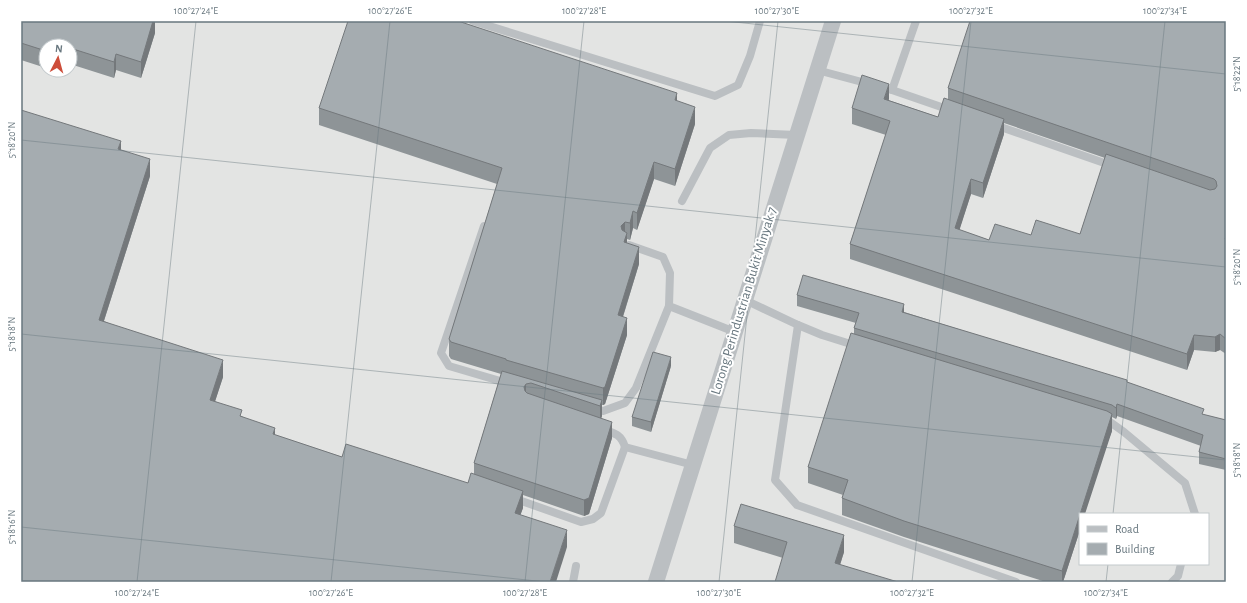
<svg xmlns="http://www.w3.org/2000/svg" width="1247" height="603" viewBox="0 0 1247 603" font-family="'Alegreya Sans',sans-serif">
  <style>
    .built { fill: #e3e4e3; fill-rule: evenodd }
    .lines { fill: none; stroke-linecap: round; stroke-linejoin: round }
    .service { stroke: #bbbfc2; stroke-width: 8 }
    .minor { stroke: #bbbfc2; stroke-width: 16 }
    .wall { fill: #8e9497; fill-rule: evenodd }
    .shaded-wall { fill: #74787b }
    .building { fill: #a5acb0; stroke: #74787b }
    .ticks { fill: none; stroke: #68777f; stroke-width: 1; stroke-opacity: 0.45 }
    .labels { text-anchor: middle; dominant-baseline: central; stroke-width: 4; stroke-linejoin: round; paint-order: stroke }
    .street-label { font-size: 14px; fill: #68777f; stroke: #fff }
    .neatline { fill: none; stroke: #68777f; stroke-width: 1.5 }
    .ticks-label { font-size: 10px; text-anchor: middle; fill: #68777f }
  </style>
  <rect width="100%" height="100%" fill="#f5f5f2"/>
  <path class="built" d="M21,21h1205v561h-1205zM46,46h24v24h-24zM1080,514h128v50h-128z"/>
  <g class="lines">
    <g class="service">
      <polyline points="473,21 715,96 738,85 750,56 760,21"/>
      <polyline points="817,70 892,90 950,110"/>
      <polyline points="892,90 916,21"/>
      <polyline points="995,125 1113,166"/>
      <polyline points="682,201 710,148 729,135 751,133 796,135"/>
      <polyline points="484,226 441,353 449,366 510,384"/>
      <polyline points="629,245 663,257 670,273 669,306 735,332"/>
      <polyline points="745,300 798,325"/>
      <polyline points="857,346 822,335 798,325 775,480 797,505 1016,582"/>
      <polyline points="592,408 603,411 625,403 636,388 669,306"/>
      <polyline points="1102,419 1110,422 1124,432 1185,483 1195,514"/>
      <path d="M602,429c12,4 19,5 23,18"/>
      <polyline points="513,498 581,522 593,519 601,513 625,447 693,465"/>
      <polyline points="573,582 576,566"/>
      <polyline points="1172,582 1178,576 1181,564"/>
    </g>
    <polyline class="minor" points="656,582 833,21"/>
  </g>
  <g class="wall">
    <polygon points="21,21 155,21 155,33 141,78 116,70 114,78 70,64 70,46 46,46 46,68 21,60"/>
    <path d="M1226,21v333l-6,-4 -5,2 -21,-2 -7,20 -337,-111v-15l36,-109 -34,-11v-16l37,-9 -1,1 50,17 10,-17v-12zM1004,123l101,35 -25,76 -49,1 -42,5 -30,-10 12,-36 12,4 21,-64z"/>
    <polygon points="54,70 62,70 62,72"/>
    <polygon points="677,101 695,124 675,186 654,179 637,230 633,228 630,240 627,239 627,243 639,264 623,317 627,335 605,404 603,405 602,405 602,416 601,418 612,438 589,514 584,516 523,495 523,508 520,515 567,547 21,582 121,150 150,176 104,321 223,377 215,401 275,435 342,457 468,483 474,474 474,463 501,374 451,359 449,356 449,339 497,184 319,125 319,108"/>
    <polygon points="797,295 904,312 1127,382 1204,415 1226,420 1226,470 1199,464 1199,452 1201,446 1117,416 1116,419 1112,417 1112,431 1080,514 1080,530 1063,582 1046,582 904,537 842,515 842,498 843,495 808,483 808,467 854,334 854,328 856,323 797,306"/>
    <polygon points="671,366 651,432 632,426 632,417"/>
    <polygon points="734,526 844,552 840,565 783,558 734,543"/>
  </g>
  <g class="shaded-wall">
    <polygon points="153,21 155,21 155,33 141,78 141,62"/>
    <polygon points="116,54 116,70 114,78 114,62"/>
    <polygon points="889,84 889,99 884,114 884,99"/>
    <polygon points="677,93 677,110 675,100"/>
    <polygon points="695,107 695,124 675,186 675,169"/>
    <polygon points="1004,119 1004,134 983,198 983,183"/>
    <polygon points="121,141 121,158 118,149"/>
    <polygon points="150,159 150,176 99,336 99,320"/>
    <polygon points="654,162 654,179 637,230 637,213"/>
    <polygon points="971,179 971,194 955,244 955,228"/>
    <polygon points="633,211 633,228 630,240 630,223"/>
    <polygon points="625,222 625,239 621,243 621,226"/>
    <polygon points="627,233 627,250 624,242"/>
    <polygon points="639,247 639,264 618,332 618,315"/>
    <polygon points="904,304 904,316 902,312"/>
    <polygon points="627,318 627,335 605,404 603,405 603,388"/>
    <polygon points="1220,334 1220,350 1215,352 1215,337"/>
    <polygon points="1194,335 1194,350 1187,370 1187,354"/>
    <polygon points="671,357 671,366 651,432 651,422"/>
    <polygon points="223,360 223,377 210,417 210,400"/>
    <polygon points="526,384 526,400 524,387"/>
    <polygon points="602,400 602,416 600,422 600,406"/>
    <polygon points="1117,404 1117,416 1116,419 1116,408"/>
    <polygon points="1112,414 1112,431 1085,514 1080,514 1080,530 1063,582 1062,582 1062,571"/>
    <polygon points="612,422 612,438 589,514 584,516 584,500"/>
    <polygon points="275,428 275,444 273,434"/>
    <polygon points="523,491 523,508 515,530 515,513"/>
    <polygon points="567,530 567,547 556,582 550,582"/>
    <polygon points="844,535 844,552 835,580 835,563"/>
  </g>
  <g class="building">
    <polygon points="21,21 153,21 141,62 116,54 114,62 70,48 70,46 46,46 46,51 21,43"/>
    <polygon points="348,21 458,21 677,93 675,100 695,107 675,169 654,162 637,213 633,211 630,223 625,222 621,226 622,230 627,233 624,242 639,247 618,315 627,318 605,387 603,388 506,360 506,359 451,342 449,339 502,168 319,108"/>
    <polygon points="970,21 1226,21 1226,236 1225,239 1226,240 1226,339 1220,334 1215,337 1194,335 1187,354 850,244 890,121 852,108 862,75 889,84 884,99 938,117 944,98 1004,119 983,183 971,179 955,228 989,240 995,224 1031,235 1036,220 1080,234 1106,154 1210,190 1215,189 1217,186 1216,181 1214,179 948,88"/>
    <polygon points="21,110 121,141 118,149 150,159 99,320 223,360 210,400 242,410 240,416 275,428 273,434 342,457 346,444 468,483 471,473 523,491 515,513 567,530 550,582 21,582"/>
    <polygon points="803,275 904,304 902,312 1127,380 1127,382 1204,409 1202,414 1226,420 1226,459 1199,452 1203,435 1117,404 1116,408 1112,405 854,328 859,313 797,295"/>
    <polygon points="851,333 1107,411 1112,414 1062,571 904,521 842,498 848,480 808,467"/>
    <polygon points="653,352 671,357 651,422 632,417"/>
    <polygon points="502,371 602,400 600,406 531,383 526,384 524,387 525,391 527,393 612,422 589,498 584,500 474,463"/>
    <polygon points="741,504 844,535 835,563 898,582 775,582 787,542 734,526"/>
  </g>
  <path class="ticks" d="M725,21l501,53M21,140l1205,127M21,334l1205,126M1113,514l52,-493M21,527l525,55M137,582l59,-561M331,582l59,-561M525,582l59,-561M719,582l59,-561M912,582l59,-561M1106,582l2,-18"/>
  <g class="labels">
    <g class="street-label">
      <text transform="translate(744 301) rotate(-73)">Lorong Perindustrian Bukit Minyak 7</text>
    </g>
  </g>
  <rect width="1247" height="603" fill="none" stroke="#ffffff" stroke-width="44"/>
  <rect x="1079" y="513" width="130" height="52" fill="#ffffff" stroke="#c3c9cc"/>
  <rect x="1087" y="526" width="20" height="6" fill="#bbbfc2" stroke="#c3c9cc"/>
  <text x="1115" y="533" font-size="12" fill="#68777f">Road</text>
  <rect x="1087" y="543" width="20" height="12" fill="#a5acb0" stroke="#c3c9cc"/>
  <text x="1115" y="553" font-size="12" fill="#68777f">Building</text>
  <g transform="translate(58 58) rotate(6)"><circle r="19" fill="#ffffff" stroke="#c3c9cc"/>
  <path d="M0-3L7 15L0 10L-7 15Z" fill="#cd4d3a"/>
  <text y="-6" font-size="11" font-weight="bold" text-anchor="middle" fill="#68777f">N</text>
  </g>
  <rect x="22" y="22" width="1203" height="559" class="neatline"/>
  <g class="ticks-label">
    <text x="196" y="14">100°27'24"E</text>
    <text x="390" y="14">100°27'26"E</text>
    <text x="584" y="14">100°27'28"E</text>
    <text x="777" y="14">100°27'30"E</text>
    <text x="971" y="14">100°27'32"E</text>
    <text x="1165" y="14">100°27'34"E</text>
    <text transform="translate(1236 74) rotate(-90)" y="4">5°18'22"N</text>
    <text transform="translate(11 140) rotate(-90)" y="4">5°18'20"N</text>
    <text transform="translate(1236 267) rotate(-90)" y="4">5°18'20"N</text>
    <text transform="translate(11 334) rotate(-90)" y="4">5°18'18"N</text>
    <text transform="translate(1236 460) rotate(-90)" y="4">5°18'18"N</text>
    <text transform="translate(11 527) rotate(-90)" y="4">5°18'16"N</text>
    <text x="137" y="596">100°27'24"E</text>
    <text x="331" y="596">100°27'26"E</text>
    <text x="525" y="596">100°27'28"E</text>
    <text x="719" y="596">100°27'30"E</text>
    <text x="912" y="596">100°27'32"E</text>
    <text x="1106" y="596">100°27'34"E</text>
  </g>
</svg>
